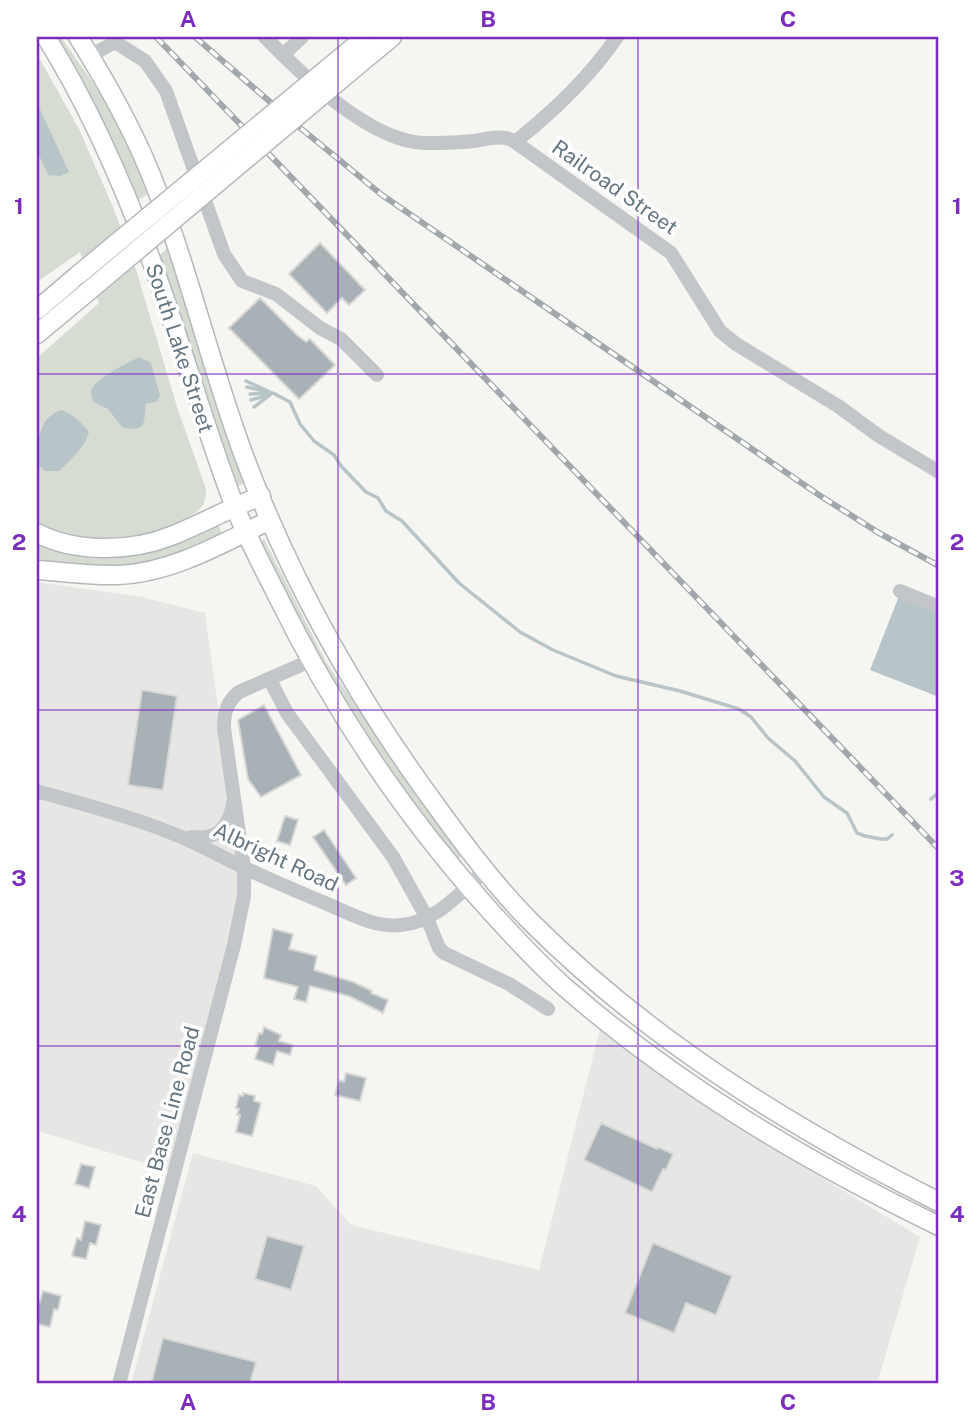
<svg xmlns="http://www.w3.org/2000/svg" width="976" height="1421" viewBox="0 0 976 1421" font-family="'Public Sans',sans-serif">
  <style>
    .built { fill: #e6e7e5 }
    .green { fill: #d6dcd2 }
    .water { fill: #b8c5c8 }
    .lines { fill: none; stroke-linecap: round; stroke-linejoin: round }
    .stream { stroke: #b8c5c8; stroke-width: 3.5 }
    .building { fill: #a8b1b6; stroke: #d6d6d4; stroke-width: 2 }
    .major-casing { stroke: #b3b8bb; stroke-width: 21 }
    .minor { stroke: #c2c6c9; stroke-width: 14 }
    .major { stroke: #fff; stroke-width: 18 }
    .rail-casing { stroke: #a1a8ac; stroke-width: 6 }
    .rail { stroke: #fff; stroke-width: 3.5; stroke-dasharray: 10; stroke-linecap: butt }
    .major-bridge-casing { stroke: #b3b8bb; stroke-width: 21; stroke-linecap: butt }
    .major-bridge { stroke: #fff; stroke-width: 18 }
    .grid { fill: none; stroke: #7b2cbf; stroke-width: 2; stroke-opacity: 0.55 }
    .labels { text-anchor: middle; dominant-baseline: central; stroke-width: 7; stroke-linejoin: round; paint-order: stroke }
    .street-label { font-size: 21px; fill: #647682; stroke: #fff }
    .neatline { fill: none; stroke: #7b2cbf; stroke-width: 2.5 }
    .grid-label { font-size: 23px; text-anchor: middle; font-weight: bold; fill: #7b2cbf }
  </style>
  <rect width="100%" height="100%" fill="#f5f5f1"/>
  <g class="built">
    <polygon points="37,582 142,597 205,613 238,852 241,896 168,1170 37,1131"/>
    <polygon points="600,1029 754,1137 920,1237 877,1384 131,1384 193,1153 316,1186 351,1225 539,1270"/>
  </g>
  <g class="green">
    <polygon points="54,37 61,37 63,40 109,106 124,134 149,193 137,201"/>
    <path d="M37,54l42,75 34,78 24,66 40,134 29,82c1,19 -9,23 -23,31 -42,24 -103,28 -146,4v-166l62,-55 -19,-51 -43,30z"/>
    <polygon points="168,247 218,406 245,484 237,486 158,257"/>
    <path d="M218,524l4,9c-34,17 -69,33 -109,34 -25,1 -51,-3 -76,-5v-22l28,10z"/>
    <polygon points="264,539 326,662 426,807 460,851 463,855 457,860 397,783 325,671 259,542"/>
  </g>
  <g class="water">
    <polygon points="37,103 69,172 60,176 48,175 37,151"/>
    <path d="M139,357l12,6 9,32 -3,6 -11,3c-3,19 2,29 -24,23l-14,-18 -15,-7c-1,-3 -2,-8 -2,-11 4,-13 37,-28 48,-34z"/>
    <path d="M61,410c11,3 21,13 28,22 -4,16 -19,28 -30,39h-15l-7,-8c0,-20 1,-45 24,-53z"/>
    <polygon points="899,596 939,611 939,697 870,670"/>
  </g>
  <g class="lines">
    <g class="stream">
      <polyline points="246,381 270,392"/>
      <polyline points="247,387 264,391"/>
      <polyline points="250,394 273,393 290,402 300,424 314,441 334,455 341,466 366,492 378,498 386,511 402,521 459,583 520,632 553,650 616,676 680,691 739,709 751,717 768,738 795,761 824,797 847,813 857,833 865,836 881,839 887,839 892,835"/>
      <polyline points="251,400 268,395"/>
      <polyline points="254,407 271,394"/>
      <polyline points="931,799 939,792"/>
    </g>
  </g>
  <g class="building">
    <polygon points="320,243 365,290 349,305 342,298 327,313 289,274"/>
    <polygon points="260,298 297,335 306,342 310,339 335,365 299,399 229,328"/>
    <polygon points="142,690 177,696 163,790 128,785"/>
    <polygon points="264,705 301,775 261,797 248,779 238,720"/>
    <polygon points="285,816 298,820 290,845 277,841"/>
    <polygon points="324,830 356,878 346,885 313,837"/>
    <polygon points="273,929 293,934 289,949 317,956 314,970 353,982 372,991 371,993 388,1000 383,1013 349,996 310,986 306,1002 294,999 298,987 264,978"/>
    <polygon points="264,1027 281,1035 279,1041 293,1045 290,1055 277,1051 273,1065 255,1059 259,1047 255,1046 259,1033 262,1034"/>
    <polygon points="346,1073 366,1078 360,1101 335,1095 339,1080 344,1082"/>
    <polygon points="243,1093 255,1096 254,1101 261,1103 252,1136 236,1132 240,1115 237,1115 239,1109 236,1108 239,1095 243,1096"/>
    <polygon points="601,1123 657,1149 658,1147 673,1154 666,1170 663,1169 652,1192 584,1160"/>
    <polygon points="81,1164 95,1167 89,1188 75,1184"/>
    <polygon points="85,1221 101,1225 96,1245 90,1243 86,1259 72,1256 77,1238 81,1240"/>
    <polygon points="267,1236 304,1246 291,1290 255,1279"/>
    <polygon points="653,1243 732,1276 716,1315 686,1303 674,1333 625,1313"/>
    <polygon points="43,1291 61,1296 58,1310 54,1309 50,1327 37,1324 37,1301 40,1302"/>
    <polygon points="163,1338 256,1362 250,1384 151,1384"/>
  </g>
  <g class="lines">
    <defs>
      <g id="major">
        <path d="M46,37c45,72 79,151 108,231 28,77 50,157 79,234 12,31 28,62 43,91 57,117 129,224 216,320 24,26 49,54 76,77 112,97 239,172 371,236"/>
        <path d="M78,37c24,38 46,77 65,119 42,96 64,201 101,300 47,126 116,247 196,355 28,39 57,77 91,111 118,118 259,205 408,280"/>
        <polyline points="344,55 366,37"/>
        <polyline points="358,65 392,37"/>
        <polyline points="37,310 78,275"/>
        <polyline points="37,334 85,294"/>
        <path d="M37,533c38,20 94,19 134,3 30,-12 59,-28 90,-40"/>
        <path d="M37,570c27,2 54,6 81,5 54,-2 105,-32 152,-55"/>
      </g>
    </defs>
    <use href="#major" class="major-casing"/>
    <g class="minor">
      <path d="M265,37c37,38 104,104 159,106 16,0 33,0 49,-2 9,-1 22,-5 32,-3 4,0 7,2 10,4l156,111 49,78 16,13 102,62 41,30 60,36"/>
      <polyline points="283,55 302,37"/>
      <polyline points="90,56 115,42 145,61 166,91 224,254 242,281 276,294 320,328 341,339 377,375"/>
      <path d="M515,142c39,-31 74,-64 102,-105"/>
      <polyline points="900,591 939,607"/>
      <polyline points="270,680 287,713 393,857 427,918 439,948 444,953 509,984 548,1009"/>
      <path d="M37,791c48,14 96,26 142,45 24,10 45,22 68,33 25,12 52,23 78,34 24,10 49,25 76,22 35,-3 59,-32 83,-54"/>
      <path d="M191,837c26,3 38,-9 42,-34"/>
      <path d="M119,1384l115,-439 10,-49v-28l-20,-140c0,-16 3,-26 15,-36l71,-31"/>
    </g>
    <use href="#major" class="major"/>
    <defs>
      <g id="rail">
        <polyline points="156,37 939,849"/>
        <polyline points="195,37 298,126 382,195 819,495 879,533 939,566"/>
      </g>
    </defs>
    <use href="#rail" class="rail-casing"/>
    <use href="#rail" class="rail"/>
    <defs>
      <g id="major-bridge">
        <polyline points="78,275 344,55"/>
        <polyline points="85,294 358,65"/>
      </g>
    </defs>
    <use href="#major-bridge" class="major-bridge-casing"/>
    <use href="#major-bridge" class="major-bridge"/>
  </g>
  <path class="grid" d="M338,37v1347M638,37v1347M37,374h902M37,710h902M37,1046h902"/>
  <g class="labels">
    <g class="street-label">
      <text transform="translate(615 187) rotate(35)">Railroad Street</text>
      <text transform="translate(180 348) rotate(72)">South Lake Street</text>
      <text transform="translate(276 857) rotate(25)">Albright Road</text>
      <text transform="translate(167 1122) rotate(-75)">East Base Line Road</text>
    </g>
  </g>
  <rect width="976" height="1421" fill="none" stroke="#ffffff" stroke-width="77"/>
  <rect x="38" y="38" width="899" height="1344" class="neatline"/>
  <g class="grid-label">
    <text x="188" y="27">A</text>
    <text x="488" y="27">B</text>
    <text x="788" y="27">C</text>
    <text x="19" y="214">1</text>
    <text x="957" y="214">1</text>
    <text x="19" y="550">2</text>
    <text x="957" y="550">2</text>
    <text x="19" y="886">3</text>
    <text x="957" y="886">3</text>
    <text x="19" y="1222">4</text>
    <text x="957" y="1222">4</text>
    <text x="188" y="1410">A</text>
    <text x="488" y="1410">B</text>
    <text x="788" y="1410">C</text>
  </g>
</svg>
